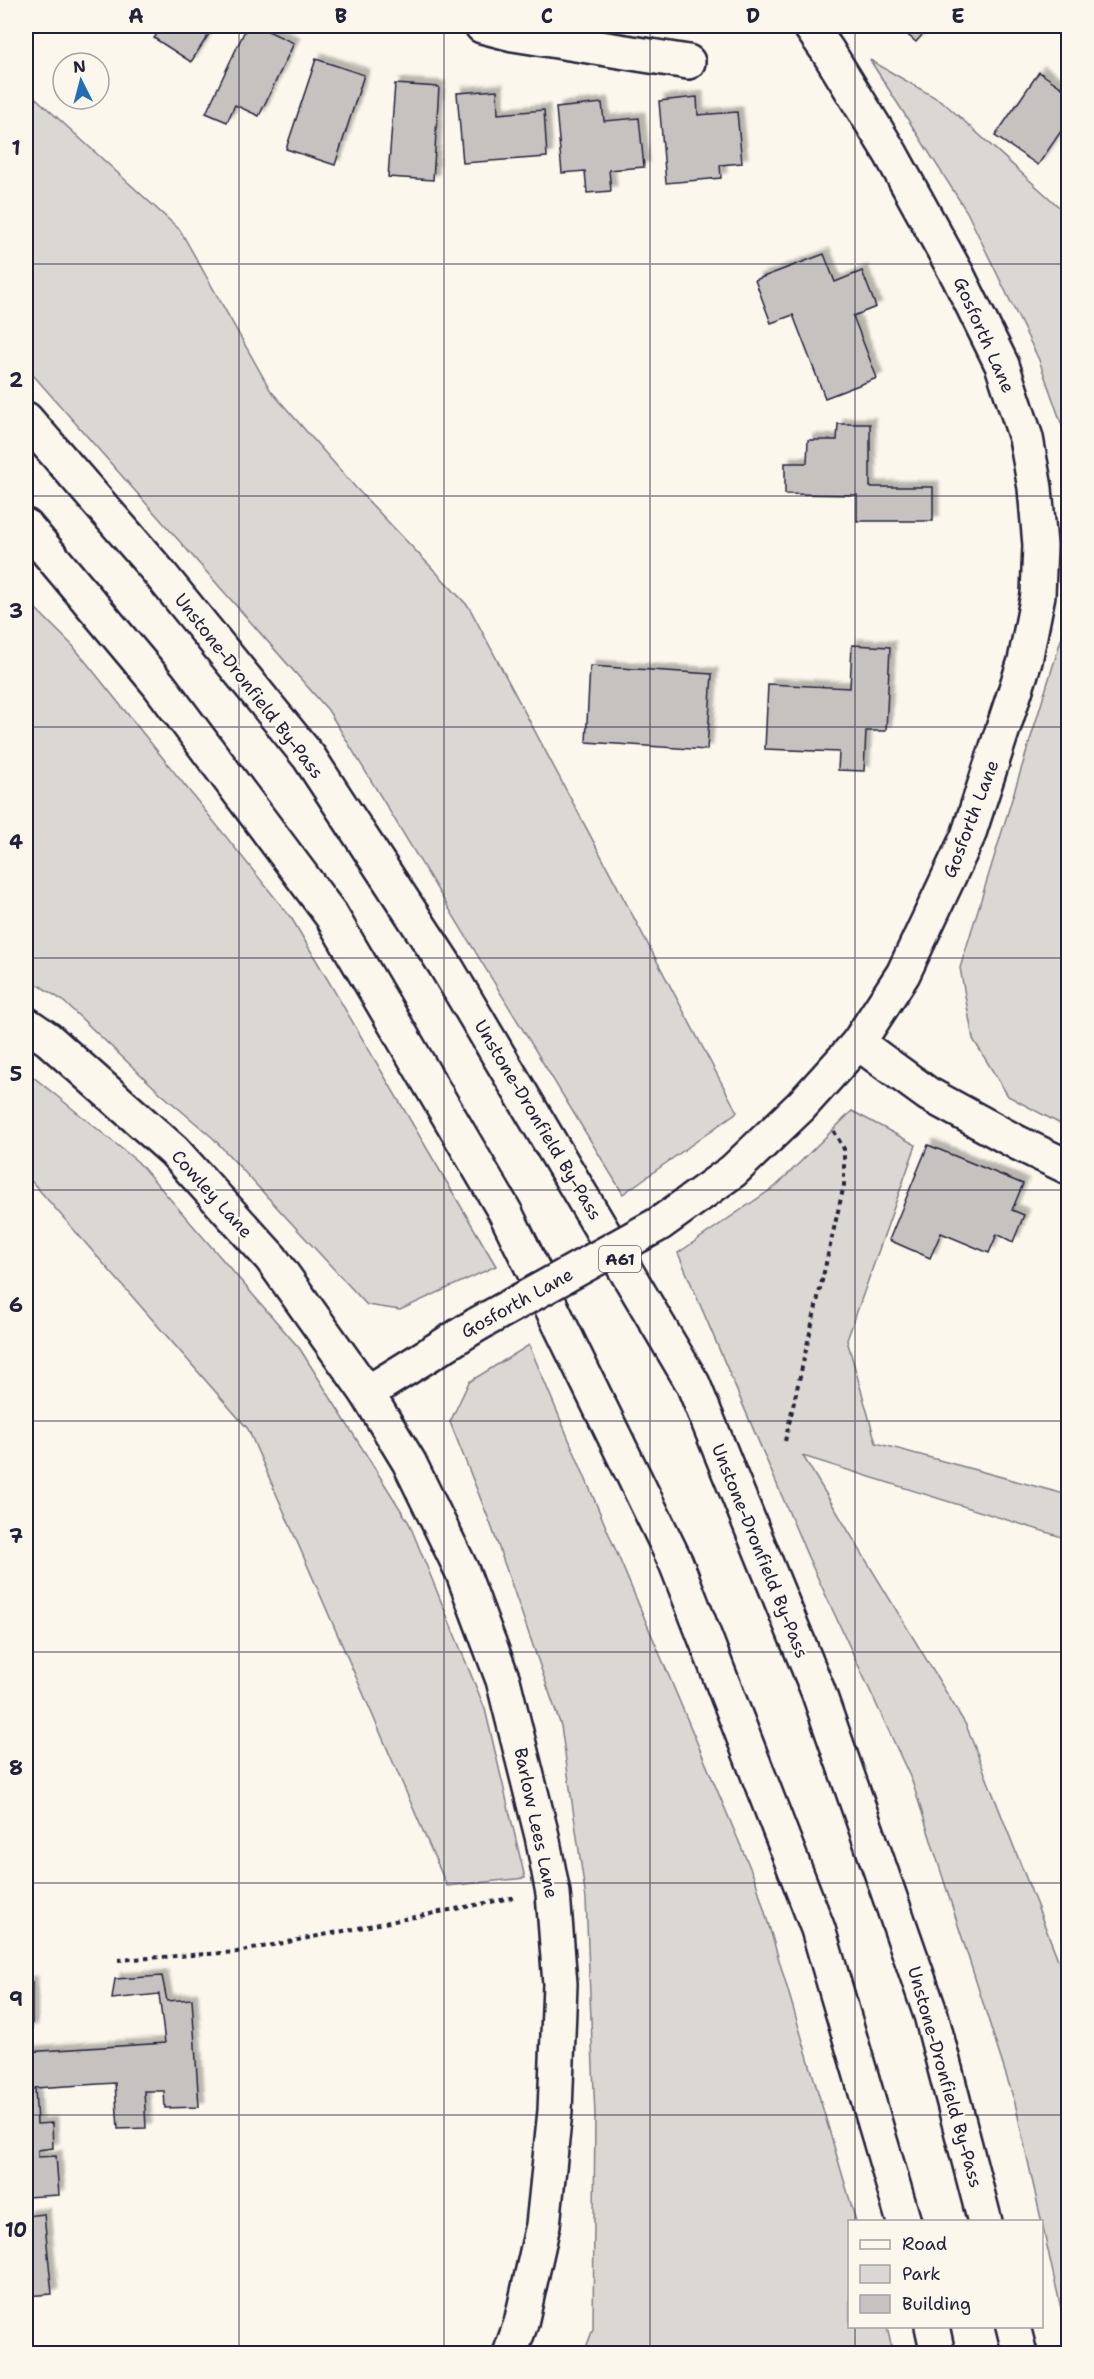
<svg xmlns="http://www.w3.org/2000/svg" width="1094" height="2379" viewBox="0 0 1094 2379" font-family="'Shantell Sans',sans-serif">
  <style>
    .green { fill: #dbd8d3; stroke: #7e7d87; stroke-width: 1.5 }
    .building { fill: #c6c2c0; stroke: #22223b; stroke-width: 1.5; filter: url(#shadow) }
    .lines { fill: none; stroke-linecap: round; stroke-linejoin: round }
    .minor-casing { stroke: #22223b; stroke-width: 38 }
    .highway-casing { stroke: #22223b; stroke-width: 38 }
    .path { stroke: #22223b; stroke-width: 4; stroke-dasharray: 4.5 4.5; stroke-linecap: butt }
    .minor { stroke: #fbf7ec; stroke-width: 33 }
    .highway { stroke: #fbf7ec; stroke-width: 33 }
    .minor-bridge-casing { stroke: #22223b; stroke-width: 38; stroke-linecap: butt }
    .minor-bridge { stroke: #fbf7ec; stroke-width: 33 }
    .grid { fill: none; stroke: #22223b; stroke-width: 1.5; stroke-opacity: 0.55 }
    .labels { text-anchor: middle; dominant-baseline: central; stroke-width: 4.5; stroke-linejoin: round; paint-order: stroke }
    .shield { fill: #fbf7ec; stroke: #636270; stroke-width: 1.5 }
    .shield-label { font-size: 16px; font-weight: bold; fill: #22223b }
    .street-label { font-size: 18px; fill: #22223b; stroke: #fbf7ec }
    .neatline { fill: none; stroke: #22223b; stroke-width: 2 }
    .grid-label { font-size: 20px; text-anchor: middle; font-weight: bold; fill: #22223b }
  </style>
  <defs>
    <filter id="shadow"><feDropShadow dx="5.5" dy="-5.5" stdDeviation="1.5" flood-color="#0004"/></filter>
  </defs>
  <rect width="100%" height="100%" fill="#fbf7ec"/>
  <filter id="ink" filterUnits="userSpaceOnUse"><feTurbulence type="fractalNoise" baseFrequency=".0167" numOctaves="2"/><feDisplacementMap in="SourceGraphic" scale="12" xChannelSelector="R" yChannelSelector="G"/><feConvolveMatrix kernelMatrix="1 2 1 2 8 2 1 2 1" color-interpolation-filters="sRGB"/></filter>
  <g filter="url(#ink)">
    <g class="green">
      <polygon points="870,60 943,102 1068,215 1068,450 1065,434 1039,360 967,212"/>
      <polygon points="26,89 180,230 271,391 356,488 469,607 737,1112 623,1194 328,710 26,367"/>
      <polygon points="26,599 73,646 292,919 496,1266 400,1310 367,1305 213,1138 157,1090 62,1000 26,977"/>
      <polygon points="1068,617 1068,1128 1008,1096 973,1039 960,968"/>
      <polygon points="26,1071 138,1162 300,1349 409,1523 485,1709 525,1878 447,1886 248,1429 26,1175"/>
      <polygon points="852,1111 916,1145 847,1340 876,1443 1068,1495 1068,1539 803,1456 966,1725 1068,1985 1068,2340 1015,2103 912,1781 808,1557 678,1253 776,1186"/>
      <polygon points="529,1345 756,1882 856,2221 850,2222 850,2326 887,2327 893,2353 584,2353 593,2329 595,2115 586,1899 561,1726 491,1525 450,1422 469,1382"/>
    </g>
    <g class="building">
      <polygon points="163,26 214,26 191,62 154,38"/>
      <polygon points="247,26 257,26 294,43 259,116 235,105 227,122 206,113"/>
      <polygon points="897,26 930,26 916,42"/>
      <polygon points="316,59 364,75 335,165 286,149"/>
      <polygon points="1039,72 1068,92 1068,121 1038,165 995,136"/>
      <polygon points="395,84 439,87 433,180 388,177"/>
      <polygon points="497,90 498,114 544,110 547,157 463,163 457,93"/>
      <polygon points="697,97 698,115 737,112 742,163 720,165 721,178 666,183 659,101"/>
      <polygon points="602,103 604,121 639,118 644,167 609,170 611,191 587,193 585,171 562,173 556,108"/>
      <polygon points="824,254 835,282 862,271 876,307 853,316 877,378 825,398 793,315 771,323 755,280"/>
      <polygon points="838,424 870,424 870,487 933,487 933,521 857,521 857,495 785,494 785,463 807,463 808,440 837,440"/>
      <polygon points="852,645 890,647 886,731 866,731 864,771 838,770 839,752 765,749 768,684 850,688"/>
      <polygon points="590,666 712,674 707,750 586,742"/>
      <polygon points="928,1145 1023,1184 1012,1210 1024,1215 1013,1242 997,1234 989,1253 941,1233 930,1258 889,1240"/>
      <polygon points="162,1976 167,2001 192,1999 199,2107 165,2108 164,2091 144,2091 146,2128 118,2129 115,2083 35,2088 37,2124 52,2123 53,2148 38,2150 38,2157 56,2156 59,2195 26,2197 26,2052 165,2043 159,1994 112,1999 115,1979"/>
      <rect x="26" y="1982" width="6" height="48"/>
      <polygon points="44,2214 52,2294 26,2296 26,2216"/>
    </g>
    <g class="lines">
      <defs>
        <g id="minor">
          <polyline points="482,26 513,34 688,62"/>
          <polyline points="26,1024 48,1039 174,1151 271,1258 367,1393 409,1462 462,1571 503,1680 542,1836 553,1893 560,1984 555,2111 543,2225 521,2323 510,2354"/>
          <polyline points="858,1043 928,1094 1018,1143 1068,1167"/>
          <polyline points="659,1224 733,1171 801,1106 858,1043 903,974 968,836 1025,661 1038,595 1040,545 1035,488 1026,438 1002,365 958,276 891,154 827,50 810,26"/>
          <polyline points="367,1393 478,1324"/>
        </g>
        <g id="highway">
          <polyline points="26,419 157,570 309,757 445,965 693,1384 818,1691 931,2015 985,2222"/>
          <polyline points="26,526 159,685 331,915 505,1212 676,1563 818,1929 904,2222"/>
          <polyline points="932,2326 938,2354"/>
          <polyline points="1013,2326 1020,2354"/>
        </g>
      </defs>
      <use href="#minor" class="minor-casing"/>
      <use href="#highway" class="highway-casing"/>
      <g class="path">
        <polyline points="785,1441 844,1185 844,1149 832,1128"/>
        <polyline points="118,1960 237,1952 516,1897"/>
      </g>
      <use href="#minor" class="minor"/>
      <use href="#highway" class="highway"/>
      <defs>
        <polyline id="minor-bridge" points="478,1324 659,1224"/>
      </defs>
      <use href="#minor-bridge" class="minor-bridge-casing"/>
      <use href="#minor-bridge" class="minor-bridge"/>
    </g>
  </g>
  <path class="grid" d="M239,26v2328M444,26v2328M650,26v2328M855,26v2196M26,264h1042M26,496h1042M26,727h1042M26,958h1042M26,1190h1042M26,1421h1042M26,1652h1042M26,1883h1042M26,2115h1042M855,2326v28"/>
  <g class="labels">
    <rect class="shield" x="599" y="1246" width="42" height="26" rx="4.5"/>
    <g class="shield-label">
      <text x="620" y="1259">A61</text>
    </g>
    <g class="street-label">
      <text transform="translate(984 335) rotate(66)">Gosforth Lane</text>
      <text transform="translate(249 686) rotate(52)">Unstone-Dronfield By-Pass</text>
      <text transform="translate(971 819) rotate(-69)">Gosforth Lane</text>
      <text transform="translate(538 1120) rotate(59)">Unstone-Dronfield By-Pass</text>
      <text transform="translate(212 1194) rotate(48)">Cowley Lane</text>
      <text transform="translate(517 1303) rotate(-29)">Gosforth Lane</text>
      <text transform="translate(760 1551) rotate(68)">Unstone-Dronfield By-Pass</text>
      <text transform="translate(536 1823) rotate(78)">Barlow Lees Lane</text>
      <text transform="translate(945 2077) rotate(74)">Unstone-Dronfield By-Pass</text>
    </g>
  </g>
  <rect width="1094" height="2379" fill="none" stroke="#fbf7ec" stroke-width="66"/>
  <rect x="848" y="2220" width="195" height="108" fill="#fbf7ec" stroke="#a4a2a5" stroke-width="1.5"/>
  <rect x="860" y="2240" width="30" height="9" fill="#fbf7ec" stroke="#a4a2a5" stroke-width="1.5"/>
  <text x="902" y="2250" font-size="18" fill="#22223b">Road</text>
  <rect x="860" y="2265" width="30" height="18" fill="#dbd8d3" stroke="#a4a2a5" stroke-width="1.5"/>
  <text x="902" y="2280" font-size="18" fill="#22223b">Park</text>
  <rect x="860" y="2295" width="30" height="18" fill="#c6c2c0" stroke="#a4a2a5" stroke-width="1.5"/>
  <text x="902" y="2310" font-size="18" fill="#22223b">Building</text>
  <g transform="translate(81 81) rotate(354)"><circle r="28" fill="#fbf7ec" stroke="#a4a2a5" stroke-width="1.5"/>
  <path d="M0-4.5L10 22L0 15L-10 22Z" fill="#1f6fb2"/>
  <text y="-9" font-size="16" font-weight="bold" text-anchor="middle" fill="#22223b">N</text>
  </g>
  <rect x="33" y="33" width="1028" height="2313" class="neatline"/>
  <g class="grid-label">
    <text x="136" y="23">A</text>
    <text x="341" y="23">B</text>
    <text x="547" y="23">C</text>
    <text x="753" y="23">D</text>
    <text x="958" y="23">E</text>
    <text x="16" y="155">1</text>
    <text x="16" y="387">2</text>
    <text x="16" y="618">3</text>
    <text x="16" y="849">4</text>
    <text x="16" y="1081">5</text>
    <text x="16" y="1312">6</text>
    <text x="16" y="1543">7</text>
    <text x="16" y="1775">8</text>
    <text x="16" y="2006">9</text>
    <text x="16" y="2237">10</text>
  </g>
</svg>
